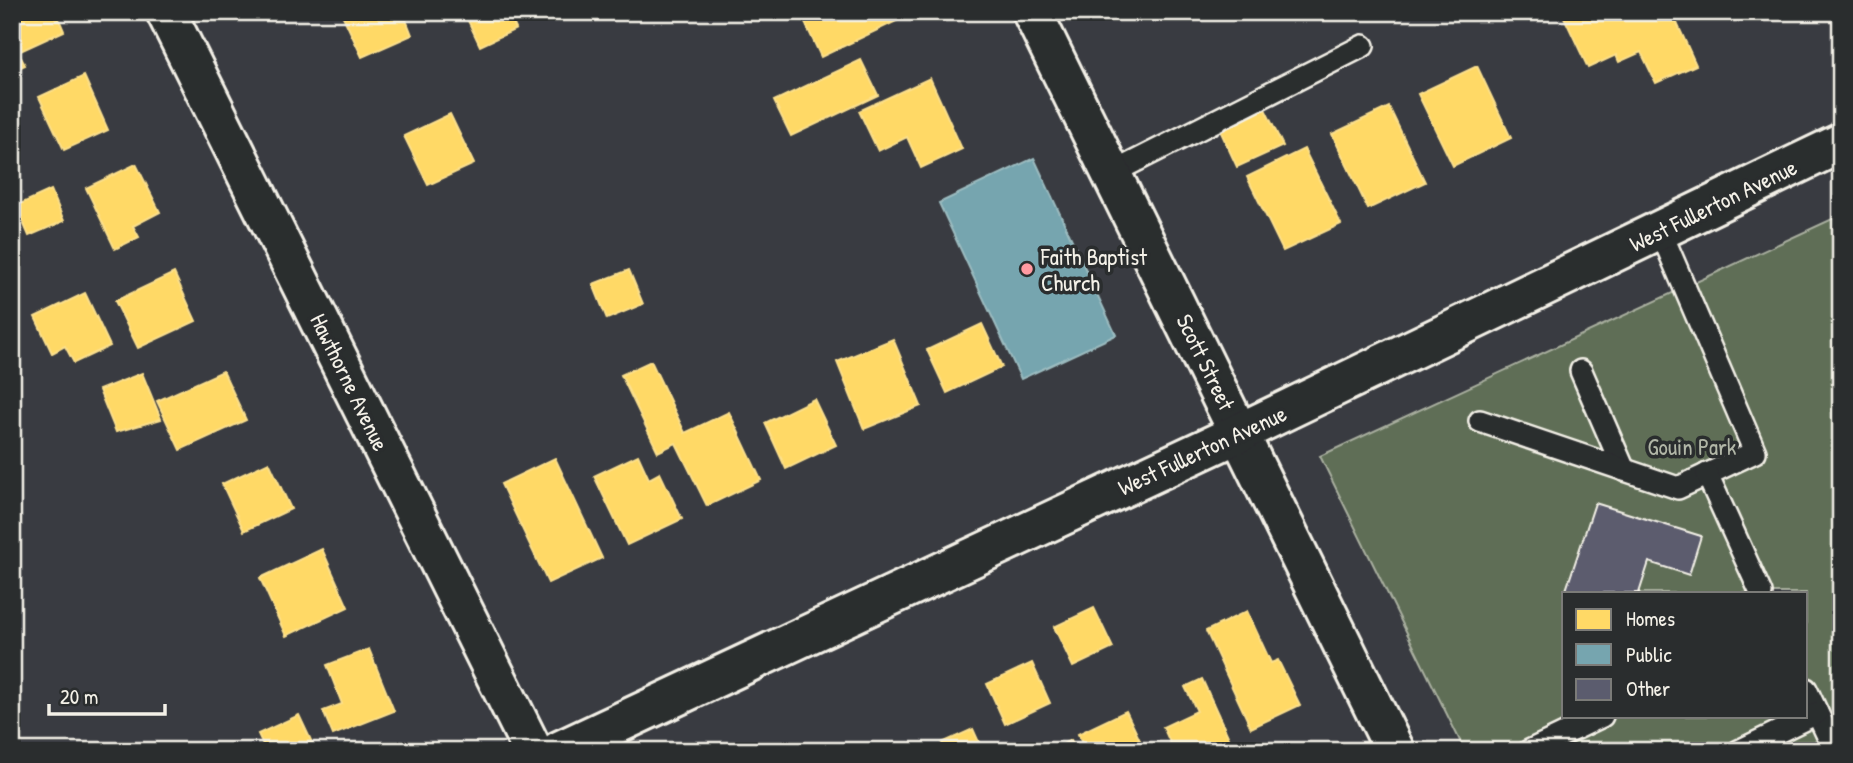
<svg xmlns="http://www.w3.org/2000/svg" width="1853" height="763" viewBox="0 0 1853 763" font-family="'Patrick Hand',sans-serif">
  <style>
    .green { fill: #5f6e57; stroke: #aab0a0; stroke-width: 2; fill-rule: evenodd }
    .homes { fill: #ffd966; stroke: #fce08d; stroke-width: 2 }
    .public { fill: #76a5af; stroke: #9cbcc0; stroke-width: 2 }
    .building { fill: #5b5c6e; stroke: #f4f1e8; stroke-width: 2 }
    .lines { fill: none; stroke-linecap: round; stroke-linejoin: round }
    .service-casing { stroke: #f4f1e8; stroke-width: 26 }
    .minor-casing { stroke: #f4f1e8; stroke-width: 44 }
    .tertiary-casing { stroke: #f4f1e8; stroke-width: 44 }
    .service { stroke: #2a2d2e; stroke-width: 21 }
    .minor { stroke: #2a2d2e; stroke-width: 38 }
    .tertiary { stroke: #2a2d2e; stroke-width: 38 }
    .poi-dot { fill: #ff9aa2; stroke: #2a2d2e; stroke-width: 2.5 }
    .labels { text-anchor: middle; dominant-baseline: central; stroke-width: 7; stroke-linejoin: round; paint-order: stroke }
    .street-label { font-size: 23px; fill: #f4f1e8; stroke: #2a2d2e }
    .poi-label { font-size: 23px; fill: #f4f1e8; stroke: #2a2d2e; text-anchor: start }
    .park-label { font-size: 23px; fill: #b1b6a7; stroke: #2a2d2e }
  </style>
  <rect width="100%" height="100%" fill="#393b41"/>
  <filter id="ink" filterUnits="userSpaceOnUse"><feTurbulence type="fractalNoise" baseFrequency=".0143" numOctaves="2"/><feDisplacementMap in="SourceGraphic" scale="14" xChannelSelector="R" yChannelSelector="G"/><feConvolveMatrix kernelMatrix="1 2 1 2 8 2 1 2 1" color-interpolation-filters="sRGB"/></filter>
  <g filter="url(#ink)">
    <path class="green" d="M1841,215v536h-376l-145,-295zM1564,593h242v123h-242z"/>
    <g class="homes">
      <polygon points="12,12 56,12 64,31 18,52 25,65 12,71"/>
      <polygon points="341,12 403,12 412,35 362,57"/>
      <polygon points="464,12 508,12 516,29 480,46"/>
      <polygon points="800,12 915,12 821,57"/>
      <polygon points="1574,12 1672,12 1696,65 1656,83 1641,52 1619,62 1616,55 1588,68 1564,17"/>
      <polygon points="861,60 878,95 791,136 774,101"/>
      <polygon points="1477,66 1511,138 1453,166 1418,94"/>
      <polygon points="84,76 108,130 64,150 39,97"/>
      <polygon points="930,78 962,149 921,168 907,137 878,151 859,111"/>
      <polygon points="1264,107 1283,146 1237,167 1219,128"/>
      <polygon points="1389,107 1425,182 1368,209 1332,134"/>
      <polygon points="12,114 20,131 12,135"/>
      <polygon points="450,114 474,164 428,185 404,136"/>
      <polygon points="1304,149 1341,224 1283,251 1247,177"/>
      <polygon points="136,164 160,212 133,226 139,237 115,249 86,188"/>
      <polygon points="51,190 64,221 29,236 16,206"/>
      <polygon points="629,270 643,304 607,319 593,284"/>
      <polygon points="174,273 196,321 138,348 115,301"/>
      <polygon points="85,293 110,346 74,363 65,346 52,353 35,317"/>
      <polygon points="982,324 1002,367 947,393 927,350"/>
      <polygon points="893,339 921,406 864,429 837,362"/>
      <polygon points="651,361 685,433 729,412 761,480 707,506 676,443 658,452 621,375"/>
      <polygon points="223,371 246,420 180,450 157,401"/>
      <polygon points="142,373 161,419 116,432 99,390"/>
      <polygon points="814,399 836,445 786,469 765,423"/>
      <polygon points="638,455 649,479 660,473 682,519 627,545 594,476"/>
      <polygon points="555,458 602,558 548,583 501,484"/>
      <polygon points="269,462 291,509 244,531 222,484"/>
      <polygon points="322,549 348,607 286,636 260,578"/>
      <polygon points="1094,608 1113,648 1073,667 1054,627"/>
      <polygon points="1247,611 1271,663 1278,660 1300,705 1251,728 1206,631"/>
      <polygon points="369,649 394,711 333,735 323,711 342,704 327,665"/>
      <polygon points="1032,663 1050,703 1005,724 987,684"/>
      <polygon points="1202,679 1233,747 1225,751 1174,751 1163,727 1197,711 1185,687"/>
      <polygon points="1126,711 1145,751 1085,751 1078,734"/>
      <polygon points="299,715 316,751 266,751 258,734"/>
      <polygon points="973,729 983,751 946,751 942,743"/>
      <polygon points="1071,740 1076,751 1049,751"/>
    </g>
    <polygon class="public" points="1034,158 1116,335 1021,379 939,203"/>
    <polygon class="building" points="1595,503 1701,536 1689,575 1649,562 1639,593 1565,593"/>
    <g class="lines">
      <defs>
        <g id="service">
          <polyline points="1112,173 1363,46"/>
          <polyline points="1581,371 1624,470"/>
          <polyline points="1480,421 1678,488 1755,452 1660,230"/>
          <polyline points="1707,474 1761,593"/>
          <polyline points="1806,689 1835,751"/>
          <polyline points="1529,751 1602,716"/>
          <polyline points="1739,751 1817,713"/>
        </g>
        <g id="minor">
          <polyline points="166,12 533,751"/>
          <polyline points="1032,12 1395,751"/>
        </g>
        <polyline id="tertiary" points="559,751 1241,432 1841,143"/>
      </defs>
      <use href="#service" class="service-casing"/>
      <use href="#minor" class="minor-casing"/>
      <use href="#tertiary" class="tertiary-casing"/>
      <use href="#service" class="service"/>
      <use href="#minor" class="minor"/>
      <use href="#tertiary" class="tertiary"/>
    </g>
  </g>
  <circle class="poi-dot" cx="1027" cy="269" r="7"/>
  <g class="labels">
    <g class="street-label">
      <text transform="translate(1713 205) rotate(-26)">West Fullerton Avenue</text>
      <text transform="translate(1206 362) rotate(64)">Scott Street</text>
      <text transform="translate(350 382) rotate(64)">Hawthorne Avenue</text>
      <text transform="translate(1202 450) rotate(-25)">West Fullerton Avenue</text>
    </g>
    <g class="poi-label">
      <text x="1041" y="256">Faith Baptist<tspan x="1041" dy="26">Church</tspan></text>
    </g>
    <g class="park-label">
      <text x="1692" y="446">Gouin Park</text>
    </g>
  </g>
  <rect width="1853" height="763" fill="none" stroke="#2a2d2e" stroke-width="42"/>
  <rect x="21" y="21" width="1811" height="721" fill="none" stroke="#f4f1e8" stroke-width="2.5" filter="url(#ink)"/>
  <rect x="1562" y="592" width="245" height="126" fill="#2a2d2e" stroke="#7b7b78" stroke-width="2"/>
  <rect x="1576" y="609" width="35" height="21" fill="#ffd966" stroke="#7b7b78" stroke-width="2"/>
  <text x="1626" y="626" font-size="21" fill="#f4f1e8">Homes</text>
  <rect x="1576" y="644" width="35" height="21" fill="#76a5af" stroke="#7b7b78" stroke-width="2"/>
  <text x="1626" y="662" font-size="21" fill="#f4f1e8">Public</text>
  <rect x="1576" y="679" width="35" height="21" fill="#5b5c6e" stroke="#7b7b78" stroke-width="2"/>
  <text x="1626" y="696" font-size="21" fill="#f4f1e8">Other</text>
  <path d="M49 704v10h116v-10" fill="none" stroke="#f4f1e8" stroke-width="3.5"/>
  <text x="60" y="704" font-size="21" fill="#f4f1e8" stroke="#2a2d2e" stroke-width="5" paint-order="stroke">20 m</text>
</svg>
